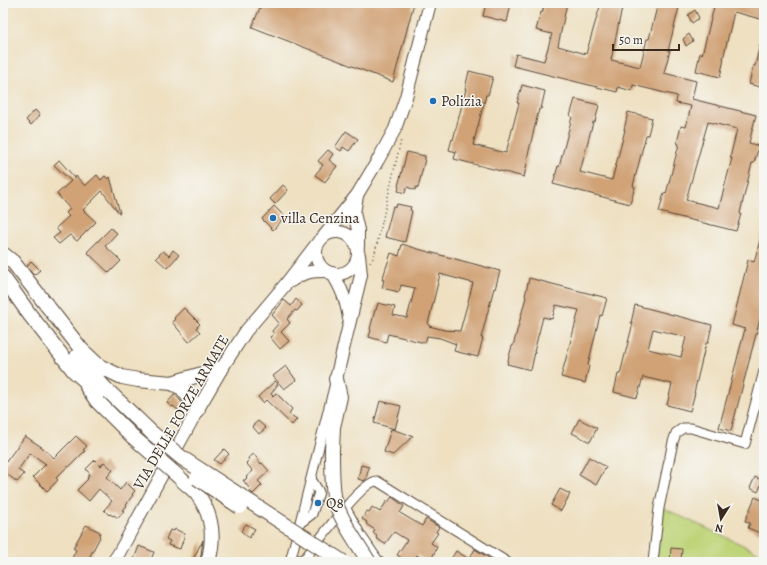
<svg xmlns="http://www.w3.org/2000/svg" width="767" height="565" viewBox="0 0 767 565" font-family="Alegreya,serif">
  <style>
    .green { fill: #bed478; stroke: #7c7f4b }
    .building { fill: #d0a276; fill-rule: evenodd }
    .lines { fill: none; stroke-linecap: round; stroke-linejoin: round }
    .minor-casing { stroke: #564536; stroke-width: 11 }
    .major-casing { stroke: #564536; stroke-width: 14 }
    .highway-casing { stroke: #564536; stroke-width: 16 }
    .path { stroke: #564536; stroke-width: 1.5; stroke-dasharray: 1 3; stroke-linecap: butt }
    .minor { stroke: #fff; stroke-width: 9 }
    .major { stroke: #fff; stroke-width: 12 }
    .highway { stroke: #fff; stroke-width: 14 }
    .highway-bridge-casing { stroke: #564536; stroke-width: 16; stroke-linecap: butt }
    .highway-bridge { stroke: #fff; stroke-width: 14 }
    .poi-dot { fill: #1f6fb2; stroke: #f6f6f2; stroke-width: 1.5 }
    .labels { text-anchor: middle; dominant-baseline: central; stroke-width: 3; stroke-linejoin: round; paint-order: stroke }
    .poi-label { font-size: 15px; fill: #3b2a1e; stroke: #f6f6f2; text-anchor: start }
    .street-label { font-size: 15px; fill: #3b2a1e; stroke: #f6f6f2 }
  </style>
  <rect width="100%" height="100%" fill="#f6f6f2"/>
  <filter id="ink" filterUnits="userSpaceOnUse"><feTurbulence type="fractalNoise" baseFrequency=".025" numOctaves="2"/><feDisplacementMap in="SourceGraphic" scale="8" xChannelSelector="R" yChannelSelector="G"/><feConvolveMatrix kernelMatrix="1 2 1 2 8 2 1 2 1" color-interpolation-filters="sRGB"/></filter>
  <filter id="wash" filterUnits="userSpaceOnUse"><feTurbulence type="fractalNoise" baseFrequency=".012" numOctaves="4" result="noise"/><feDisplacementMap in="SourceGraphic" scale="16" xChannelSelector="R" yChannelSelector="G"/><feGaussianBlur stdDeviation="0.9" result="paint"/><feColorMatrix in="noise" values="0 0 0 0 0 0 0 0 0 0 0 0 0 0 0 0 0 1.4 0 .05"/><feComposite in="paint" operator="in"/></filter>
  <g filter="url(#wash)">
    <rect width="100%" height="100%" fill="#eee0c1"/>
    <polygon class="green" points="663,508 764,555 764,562 656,562"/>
    <g id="blocks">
      <g class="building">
        <polygon points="262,3 414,3 393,82 252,27"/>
        <polygon points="486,3 510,3 511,4 507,22 483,16"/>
        <path d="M545,3h22l-9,43 28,8 15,-51h22l-12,57 29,7 7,-28h2l9,-36h22l-12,48 2,-1 -6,23 32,8 -4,18 64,16 -7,28 10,3 -5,17h-2l-12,50 1,1 -5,17 -77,-19 5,-19 2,1 13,-50 -2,-1 4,-17 5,1 5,-21 -15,-3 1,-7 -44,-11 -1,6 -14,-4 -1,5 -104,-26 3,-12 28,7 8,-27 -16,-4 5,-18 1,1zM708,122l29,7 -7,29h2l-13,50 -33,-8z"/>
        <polygon points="715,3 764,3 764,20 734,12 723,59 724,59 720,77 696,71 700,53 702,55"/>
        <polygon points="695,10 699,18 692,23 688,15"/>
        <polygon points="689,34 693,41 686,46 683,39"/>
        <polygon points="761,40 764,41 764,88 749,84 753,66 755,66"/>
        <polygon points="469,71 493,77 488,95 486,95 473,145 506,153 519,103 517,103 522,85 545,91 541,109 539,109 527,159 528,159 524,177 454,159 456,152 449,150 452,139 453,140 466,89 465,89"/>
        <polygon points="575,99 599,105 595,122 593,122 580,172 612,180 625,130 624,130 628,112 652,118 648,135 646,135 633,186 635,187 630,204 553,184 558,166 559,167 572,117 570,116"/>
        <polygon points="35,110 40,115 31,125 26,120"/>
        <polygon points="346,131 358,139 349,151 343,147 341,151 335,147"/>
        <polygon points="328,150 333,154 329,160 337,166 325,182 315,175 323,165 318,161"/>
        <polygon points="407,152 425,156 425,159 418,188 416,187 415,190 407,187 405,193 398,191 399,187 398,186"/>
        <polygon points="59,160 75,178 76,176 85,186 97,175 101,180 105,176 108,179 110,177 120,213 119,213 102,191 83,210 96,222 77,241 70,235 59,244 53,238 60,233 56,228 69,216 66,213 70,209 57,194 71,181 54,165"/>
        <polygon points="283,185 288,190 275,204 270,199"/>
        <polygon points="397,204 411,207 410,210 412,211 405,242 385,237 393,206 396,207"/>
        <polygon points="274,206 285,217 273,230 262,219"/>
        <polygon points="111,228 117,233 105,246 121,261 109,273 87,252"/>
        <polygon points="762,233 764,233 764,311 762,311 731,431 719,428 745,329 732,325 748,260 754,262"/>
        <path d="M402,244l16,5 82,22 -5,18 -1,-1 -13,50h2l-5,19 -24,-6 2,-7 -16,-6 -13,-2 -2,7 -37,-9 -2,8 -17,-5 2,-7 -1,-1 5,-19h1l2,-7 17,4 -2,8 14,3 8,-30 -14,-3 -2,7 -17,-4 2,-8h-2l9,-27 8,3zM440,274l33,9 -13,48 -16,-1 -15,-4v-1l-1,-1z"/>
        <polygon points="173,250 179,255 167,268 156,258 163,251 169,256"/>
        <polygon points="31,261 40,270 34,275 27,266"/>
        <polygon points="529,278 607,298 602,316 600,315 588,365 589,366 585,383 561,377 579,310 556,305 552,319 543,317 534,352 535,352 531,370 507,364 512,346 513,346 526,297 525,296"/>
        <polygon points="296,299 302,305 297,311 295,310 287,319 290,323 281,332 289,341 280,349 270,337 274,334 272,331 279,323 272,315 284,300 291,306"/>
        <path d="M635,305l77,20 -4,18h-2l-12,50h1l-5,18 -23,-6 5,-21 -29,-7 -6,21 -23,-6 4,-18h2l13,-51h-2zM653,329l33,8 -5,20 -33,-8z"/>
        <polygon points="184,308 200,324 196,328 200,332 189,342 172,322 175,319 174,318"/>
        <polygon points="286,366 296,380 284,389 273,376"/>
        <polygon points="275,381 278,384 271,394 273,396 276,393 292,409 289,414 297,419 292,425 266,400 263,403 258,397"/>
        <polygon points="175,394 183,404 178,410 173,406 172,407 167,403"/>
        <polygon points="380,401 401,406 395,429 374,423"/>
        <polygon points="579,419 597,428 590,442 572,433"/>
        <polygon points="258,421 266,428 259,434 252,426"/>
        <polygon points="391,429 413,436 393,455 384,452"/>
        <polygon points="25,436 43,448 54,458 76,436 87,446 83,450 85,451 69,467 67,467 56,478 58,480 47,491 33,477 46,464 30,453 18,470 24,474 17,482 3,471 3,466"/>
        <polygon points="224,449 229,454 220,464 214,460"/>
        <polygon points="254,454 261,464 262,463 269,471 258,481 262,485 253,494 248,489 249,488 243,480 245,480 247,478 246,477 253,471 246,463 249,460 248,458"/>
        <polygon points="589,457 606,467 596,485 579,475"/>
        <polygon points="95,460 101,466 104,462 113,470 107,477 120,490 126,482 135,491 132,494 133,495 127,503 128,503 126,505 127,506 122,510 124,511 118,518 114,515 113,516 110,514 109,515 104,510 112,501 99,489 89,501 77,490 88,479 87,478 90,474 86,469"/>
        <polygon points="361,465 369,467 366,479 364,481 358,479"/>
        <polygon points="755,477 763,481 758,492 750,488"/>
        <polygon points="560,489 570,494 561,511 551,505"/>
        <polygon points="392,497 404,506 400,513 422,526 426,519 439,527 436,532 438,533 431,543 437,547 430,562 427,562 417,555 412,562 408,562 397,555 407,540 394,532 385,544 376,538 377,536 373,533 375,530 366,524 367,522 362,519 367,511 369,512 372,507 380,512 387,501 388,502"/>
        <polygon points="755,497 764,501 764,523 760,533 748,528 750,523 745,521"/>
        <polygon points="246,524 255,529 249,538 241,531"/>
        <polygon points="86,525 100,532 99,536 100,537 90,556 98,562 70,562 76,550 73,548"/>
        <polygon points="175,529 185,534 180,549 168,545 170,541 166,539 170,530 174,531"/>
        <polygon points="203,540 200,562 192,562 200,545 201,545"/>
        <polygon points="139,546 154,552 150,562 133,562"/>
        <polygon points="671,548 682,549 681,562 670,562"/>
        <polygon points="475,549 495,562 449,562 456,551 469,559"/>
      </g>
    </g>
  </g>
  <g filter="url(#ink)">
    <use href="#blocks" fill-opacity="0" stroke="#564536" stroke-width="1"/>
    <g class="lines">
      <defs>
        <g id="minor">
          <polyline points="345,507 360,534 379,562"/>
          <polyline points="300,523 312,514 319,492 311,479"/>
          <path d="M291,561l10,-1 5,-3c11,-14 56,-76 71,-76l130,81"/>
          <polyline points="290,562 335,383"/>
          <polyline points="653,562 659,508 673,442 676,433 683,428 691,428 745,444 764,371"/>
        </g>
        <g id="major">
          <polyline points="357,196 354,213 358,230 358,246"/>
          <circle cx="337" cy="253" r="21"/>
          <polyline points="324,236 357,195 378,160 395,129 406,97 430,3"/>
          <path d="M332,273c10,16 14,27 17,45"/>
          <path d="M291,281c12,-9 20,-10 35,-10"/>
          <polyline points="336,379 361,275 359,255"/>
          <polyline points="114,562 198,409 222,368 246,331 285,285 319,241"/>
        </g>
        <g id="highway">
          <polyline points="3,254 13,262 81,349 99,366 122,377 138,380 172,383 222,368"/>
          <polyline points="3,277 30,315 74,371 99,393"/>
          <polyline points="77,356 104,387 152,433"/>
          <polyline points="172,383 182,388 198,409"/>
          <polyline points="87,387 97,401 133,437"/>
          <polyline points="332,450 333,427 340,397 336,379"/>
          <path d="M179,477c5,6 13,11 18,17 16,21 18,43 11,68"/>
          <polyline points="116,559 117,562"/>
        </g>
      </defs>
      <use href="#minor" class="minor-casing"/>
      <use href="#major" class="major-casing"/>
      <use href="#highway" class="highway-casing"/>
      <polyline class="path" points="370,262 374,257 401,140"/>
      <use href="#minor" class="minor"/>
      <use href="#major" class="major"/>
      <use href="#highway" class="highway"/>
      <defs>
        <g id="highway-bridge">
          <polyline points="152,433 182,458 343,562"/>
          <polyline points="133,437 179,477"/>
          <path d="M332,450c0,15 0,31 2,46 4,21 24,48 35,66"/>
          <polyline points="197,478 240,507"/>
        </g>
      </defs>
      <use href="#highway-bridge" class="highway-bridge-casing"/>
      <use href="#highway-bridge" class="highway-bridge"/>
    </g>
  </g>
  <g class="poi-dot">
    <circle cx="433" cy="101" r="4"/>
    <circle cx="273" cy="218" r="4"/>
    <circle cx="318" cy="503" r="4"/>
  </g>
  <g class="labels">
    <g class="poi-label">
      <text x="441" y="101">Polizia</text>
      <text x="281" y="218">villa Cenzina</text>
      <text x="326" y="503">Q8</text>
    </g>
    <g class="street-label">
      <text transform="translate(181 412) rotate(-60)">VIA DELLE FORZE ARMATE</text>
    </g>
  </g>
  <rect width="767" height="565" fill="none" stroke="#f6f6f2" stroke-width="16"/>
  <g transform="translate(721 519) rotate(191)" stroke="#f6f6f2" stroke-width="3" paint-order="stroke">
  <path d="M0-3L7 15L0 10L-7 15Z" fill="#3b2a1e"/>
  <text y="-6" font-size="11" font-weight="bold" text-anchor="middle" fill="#3b2a1e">N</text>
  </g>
  <path d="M613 44v6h66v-6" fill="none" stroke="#3b2a1e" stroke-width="2"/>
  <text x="619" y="44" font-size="12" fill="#3b2a1e" stroke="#f6f6f2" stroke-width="3" paint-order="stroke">50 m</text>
</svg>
